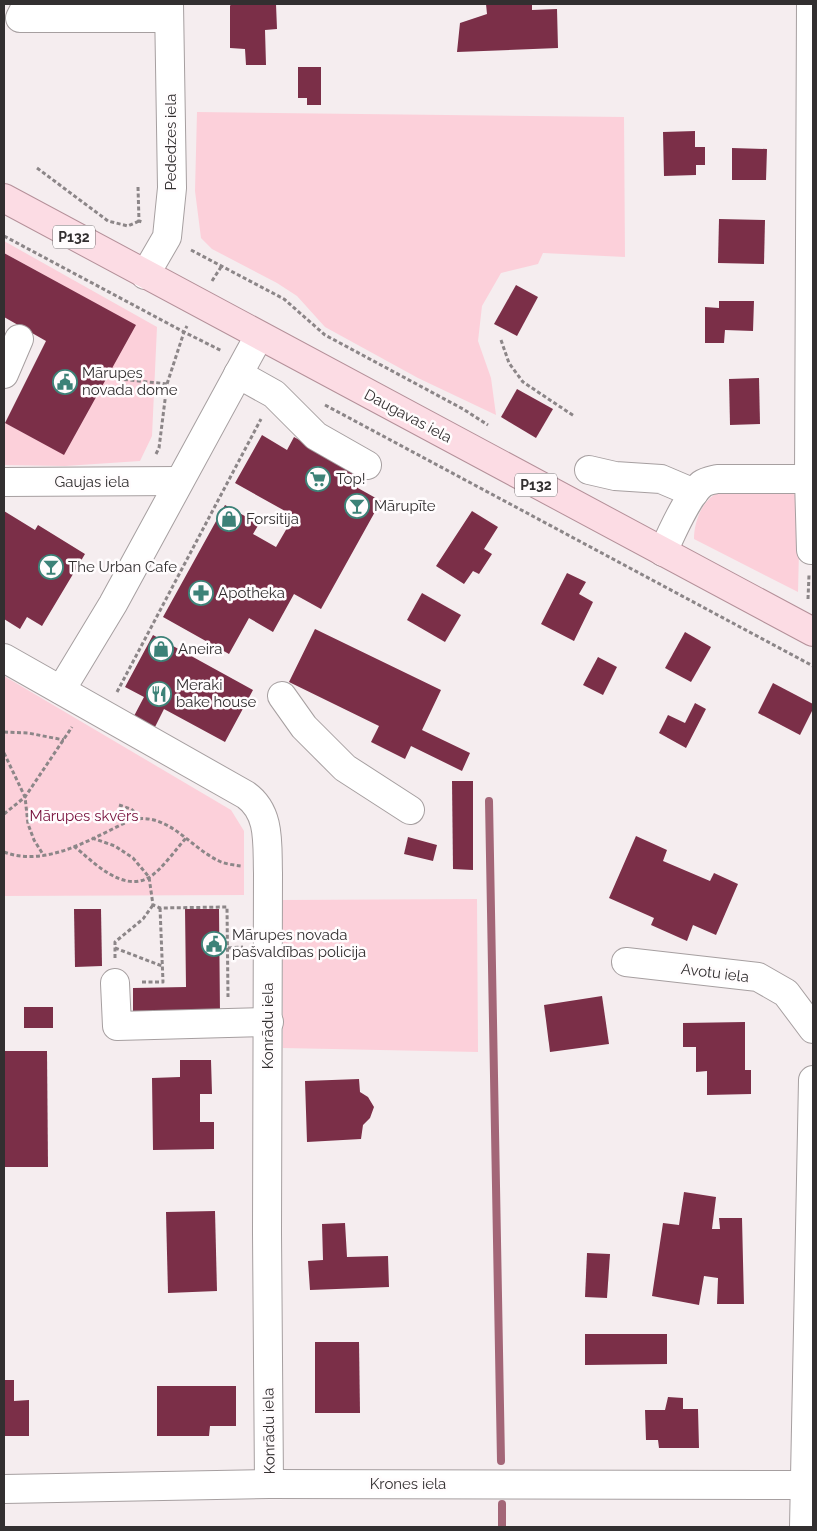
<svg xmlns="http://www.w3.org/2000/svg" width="817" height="1531" viewBox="0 0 817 1531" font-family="Raleway,sans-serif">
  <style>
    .green { fill: #fcd0da }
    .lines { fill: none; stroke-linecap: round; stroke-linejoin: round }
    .stream { stroke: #a36677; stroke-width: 8 }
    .building { fill: #7b2f48 }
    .minor-casing { stroke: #a69fa0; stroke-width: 30 }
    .major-casing { stroke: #b49099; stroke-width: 30 }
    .path { stroke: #8c8688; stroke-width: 3; stroke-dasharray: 4 2.5; stroke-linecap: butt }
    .minor { stroke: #fff; stroke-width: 28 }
    .major { stroke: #fcdce4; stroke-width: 28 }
    .labels { text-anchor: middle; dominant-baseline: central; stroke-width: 5; stroke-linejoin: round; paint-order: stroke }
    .shield { fill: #fffcfd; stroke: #706c6e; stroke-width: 1 }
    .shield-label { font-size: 14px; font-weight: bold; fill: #322f30 }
    .street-label { font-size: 15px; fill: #322f30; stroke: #fffcfd }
    .poi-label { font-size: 15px; fill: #322f30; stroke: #fffcfd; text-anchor: start }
    .park-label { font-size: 15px; fill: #740b38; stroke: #fffcfd }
  </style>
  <rect width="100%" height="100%" fill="#f5edef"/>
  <g class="green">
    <polygon points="197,112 624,117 625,257 543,253 538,264 501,273 482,306 478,341 491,378 496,415 418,378 325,327 297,296 277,283 212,249 201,238 195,191"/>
    <polygon points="4,241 157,327 152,436 140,461 65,466 4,465 5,423 64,454 135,325 4,253"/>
    <path d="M782,489l16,7 2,14 -2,82 -104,-53c0,-18 9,-43 29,-48 16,-4 42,-1 59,-2z"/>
    <polygon points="4,676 231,810 244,831 244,895 4,896"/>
    <polygon points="477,899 478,1052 283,1048 282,900"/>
  </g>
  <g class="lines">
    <g class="stream">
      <polyline points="489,801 501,1461"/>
      <polyline points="502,1504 502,1527"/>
    </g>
  </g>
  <g class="building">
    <polygon points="231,4 276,4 277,29 265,30 266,65 246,65 245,49 230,48 230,6"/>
    <polygon points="486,4 532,4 532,10 557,9 558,48 457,52 460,23 487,14"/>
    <polygon points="298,67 321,67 321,105 307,105 307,98 298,98"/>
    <polygon points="695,131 695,147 705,147 705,165 696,165 696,175 664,176 663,132"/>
    <polygon points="732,148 767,149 766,180 732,180"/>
    <polygon points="719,219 765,220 764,264 718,263"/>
    <polygon points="4,253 136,325 64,455 5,423 46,341 4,317"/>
    <polygon points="516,285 538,297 517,336 494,324"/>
    <polygon points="719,301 754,301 753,331 725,330 724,343 705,343 705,307 719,308"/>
    <polygon points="759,378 760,424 730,425 729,379"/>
    <polygon points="517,389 553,409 536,438 501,417"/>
    <polygon points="262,435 287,450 294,437 356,471 349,483 381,501 321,609 294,594 273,632 249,618 229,654 163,617 225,505 259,524 253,534 276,547 294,516 235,483"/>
    <polygon points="4,511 35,530 38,525 85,554 42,626 27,617 20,629 4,619"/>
    <polygon points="472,511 498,527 484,549 492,554 479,574 473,571 464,584 436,566"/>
    <polygon points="567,573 586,582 579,594 593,602 574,641 541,624"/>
    <polygon points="422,593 461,615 445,642 407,620"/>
    <polygon points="315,629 441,690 422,730 470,753 462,771 411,746 405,759 371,742 379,726 289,682"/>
    <polygon points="685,632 711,647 691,682 665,668"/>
    <polygon points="153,635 253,690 225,742 164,709 155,727 134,716 144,697 125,687"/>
    <polygon points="598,657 617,667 603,695 583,685"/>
    <polygon points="773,683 813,704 813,709 800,735 758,713"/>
    <polygon points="695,703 706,709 686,748 659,733 668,715 685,723"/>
    <polygon points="452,781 473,781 473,870 453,869"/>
    <polygon points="636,836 667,850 663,861 710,881 714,873 738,884 716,935 693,925 687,941 651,925 654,918 609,898"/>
    <polygon points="408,837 437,845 433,861 404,854"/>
    <polygon points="74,909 101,909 102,966 75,967"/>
    <polygon points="185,909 219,909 220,1014 133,1015 133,988 186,987"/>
    <polygon points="602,996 609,1044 550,1052 544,1005"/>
    <rect x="24" y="1007" width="29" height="21"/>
    <polygon points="745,1022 745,1070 751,1070 751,1094 707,1095 707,1071 696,1072 696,1047 683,1047 683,1023"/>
    <polygon points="4,1051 47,1051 48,1167 4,1167"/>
    <polygon points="180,1060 211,1060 212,1094 200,1094 200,1122 214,1122 214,1149 153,1150 152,1078 180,1077"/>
    <polygon points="359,1079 360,1092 368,1097 374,1107 370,1118 363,1125 361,1139 307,1142 305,1081"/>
    <polygon points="684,1192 716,1197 712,1229 720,1229 719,1218 742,1218 744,1304 717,1304 718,1278 704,1276 699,1305 652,1296 663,1223 679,1225"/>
    <polygon points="215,1211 217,1291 168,1293 166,1212"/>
    <polygon points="345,1223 347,1257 388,1256 389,1287 310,1290 308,1261 323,1260 322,1224"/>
    <polygon points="587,1253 610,1254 607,1298 585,1297"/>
    <polygon points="585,1334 667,1334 667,1364 585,1365"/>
    <polygon points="315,1342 359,1342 360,1413 315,1413"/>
    <polygon points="4,1380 14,1380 14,1401 29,1400 29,1436 4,1436"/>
    <polygon points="157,1386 236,1386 236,1426 210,1426 209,1436 157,1436"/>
    <polygon points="668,1397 683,1398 683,1409 698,1409 699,1448 659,1448 658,1440 646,1440 645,1410 665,1410"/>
  </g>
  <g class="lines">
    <defs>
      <g id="minor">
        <polyline points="27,4 20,18 169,18"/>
        <polyline points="145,275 167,237 172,188 169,4"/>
        <polyline points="4,374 19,339"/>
        <polyline points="238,374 274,394 316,436 367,465"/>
        <polyline points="589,470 615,476 661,479 694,493"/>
        <polyline points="4,482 179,481"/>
        <polyline points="811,550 809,479 811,4"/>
        <path d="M663,552c7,-16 26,-58 39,-68 4,-3 11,-4 15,-5h96"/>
        <path d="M4,658l242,137c25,18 21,49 22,78l-1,360 2,251"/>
        <polyline points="61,690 113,604 259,336"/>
        <polyline points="282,696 304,727 345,768 410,810"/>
        <polyline points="626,962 758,977 786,993 813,1029"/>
        <polyline points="115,983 117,1026 269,1022"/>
        <polyline points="4,1489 269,1484 813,1485"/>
        <polyline points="804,1527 813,1080"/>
      </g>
      <polyline id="major" points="4,198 813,632"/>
    </defs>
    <use href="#minor" class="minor-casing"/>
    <use href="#major" class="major-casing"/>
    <g class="path">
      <polyline points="37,168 108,221 128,226 139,221"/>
      <polyline points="138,187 139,221 142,222"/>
      <polyline points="4,236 184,332 187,326"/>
      <polyline points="191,250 284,299 325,335 463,409 488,425"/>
      <polyline points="212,281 221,267"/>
      <polyline points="501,340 509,363 523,382 574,416"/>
      <polyline points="111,378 167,384"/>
      <polyline points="325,405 813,666"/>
      <polyline points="156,454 159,448 167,384 184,332 222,351"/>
      <polyline points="808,599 809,575"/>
      <polyline points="117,692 261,419"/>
      <polyline points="4,732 28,733 64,740"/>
      <polyline points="4,753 25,797 28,824 34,840 44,856"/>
      <polyline points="119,805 131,809 141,818"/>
      <polyline points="4,814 25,797 72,727"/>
      <polyline points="92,838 115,846 133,858 149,877 153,905 160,908 227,907 228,997"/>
      <path d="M74,846c19,16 48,46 74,32 13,-7 28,-29 38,-40"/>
      <path d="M4,852c43,16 88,-14 127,-32 37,-9 58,27 88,41 6,3 15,4 22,5"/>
      <polyline points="115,948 162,966"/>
      <polyline points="228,948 243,947"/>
      <polyline points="115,958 115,942 143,919 153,905"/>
      <polyline points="142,982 163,982 160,908"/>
    </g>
    <use href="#minor" class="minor"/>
    <use href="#major" class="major"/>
  </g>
  <defs>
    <symbol id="civic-ring" viewBox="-11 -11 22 22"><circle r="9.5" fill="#fffcfd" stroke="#3d8278" stroke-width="1.5"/><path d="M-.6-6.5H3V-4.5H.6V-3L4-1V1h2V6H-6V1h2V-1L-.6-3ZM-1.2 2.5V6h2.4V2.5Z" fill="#3d8278"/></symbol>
    <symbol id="supermarket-ring" viewBox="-11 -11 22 22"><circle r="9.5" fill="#fffcfd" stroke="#3d8278" stroke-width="1.5"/><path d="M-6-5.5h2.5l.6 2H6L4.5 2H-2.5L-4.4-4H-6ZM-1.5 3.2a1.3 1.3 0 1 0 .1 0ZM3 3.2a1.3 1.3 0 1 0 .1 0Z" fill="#3d8278"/></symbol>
    <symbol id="bar-ring" viewBox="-11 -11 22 22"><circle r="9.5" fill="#fffcfd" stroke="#3d8278" stroke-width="1.5"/><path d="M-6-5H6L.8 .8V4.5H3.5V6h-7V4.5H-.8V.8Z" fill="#3d8278"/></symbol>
    <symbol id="shop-ring" viewBox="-11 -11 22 22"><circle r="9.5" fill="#fffcfd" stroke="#3d8278" stroke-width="1.5"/><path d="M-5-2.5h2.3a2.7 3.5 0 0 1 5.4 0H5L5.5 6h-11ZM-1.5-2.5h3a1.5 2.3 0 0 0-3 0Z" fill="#3d8278"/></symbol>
    <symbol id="pharmacy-ring" viewBox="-11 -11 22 22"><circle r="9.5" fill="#fffcfd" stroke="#3d8278" stroke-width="1.5"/><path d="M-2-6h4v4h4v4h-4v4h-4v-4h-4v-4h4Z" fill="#3d8278"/></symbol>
    <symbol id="restaurant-ring" viewBox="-11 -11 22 22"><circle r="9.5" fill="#fffcfd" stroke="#3d8278" stroke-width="1.5"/><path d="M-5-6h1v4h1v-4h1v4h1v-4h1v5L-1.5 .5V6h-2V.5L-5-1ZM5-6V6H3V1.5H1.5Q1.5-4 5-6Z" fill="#3d8278"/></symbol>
  </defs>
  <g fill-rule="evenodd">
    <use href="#civic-ring" x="51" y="368" width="28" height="28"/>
    <use href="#supermarket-ring" x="304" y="465" width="28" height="28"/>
    <use href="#bar-ring" x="343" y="492" width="28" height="28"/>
    <use href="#shop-ring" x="215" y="505" width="28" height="28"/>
    <use href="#bar-ring" x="37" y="553" width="28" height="28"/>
    <use href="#pharmacy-ring" x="187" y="579" width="28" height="28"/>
    <use href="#shop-ring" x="147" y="635" width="28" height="28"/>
    <use href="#restaurant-ring" x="145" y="680" width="28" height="28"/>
    <use href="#civic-ring" x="200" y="930" width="28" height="28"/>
  </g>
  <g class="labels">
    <g class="shield">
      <rect x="53" y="225.5" width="42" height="23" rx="4"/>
      <rect x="515" y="473.5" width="42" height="23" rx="4"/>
    </g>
    <g class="shield-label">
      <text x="74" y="237">P132</text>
      <text x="536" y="485">P132</text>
    </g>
    <g class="street-label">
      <text transform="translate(171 142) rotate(-90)">Pededzes iela</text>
      <text transform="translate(408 416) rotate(28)">Daugavas iela</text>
      <text x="92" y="482">Gaujas iela</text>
      <text transform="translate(715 973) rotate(7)">Avotu iela</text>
      <text transform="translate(268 1026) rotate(-90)">Konrādu iela</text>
      <text transform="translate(269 1431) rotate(-91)">Konrādu iela</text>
      <text x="408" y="1484">Krones iela</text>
    </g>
    <g class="poi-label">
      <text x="82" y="373">Mārupes<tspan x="82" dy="17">novada dome</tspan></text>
      <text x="336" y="479">Top!</text>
      <text x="374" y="506">Mārupīte</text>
      <text x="246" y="519">Forsitija</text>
      <text x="68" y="567">The Urban Cafe</text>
      <text x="218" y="593">Apotheka</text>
      <text x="178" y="649">Aneira</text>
      <text x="176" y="685">Meraki<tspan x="176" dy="17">bake house</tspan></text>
      <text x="232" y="935">Mārupes novada<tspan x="232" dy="17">pašvaldības policija</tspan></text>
    </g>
    <g class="park-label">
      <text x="84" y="816">Mārupes skvērs</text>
    </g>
  </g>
  <rect width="817" height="1531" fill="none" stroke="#322f30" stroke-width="10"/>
</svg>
